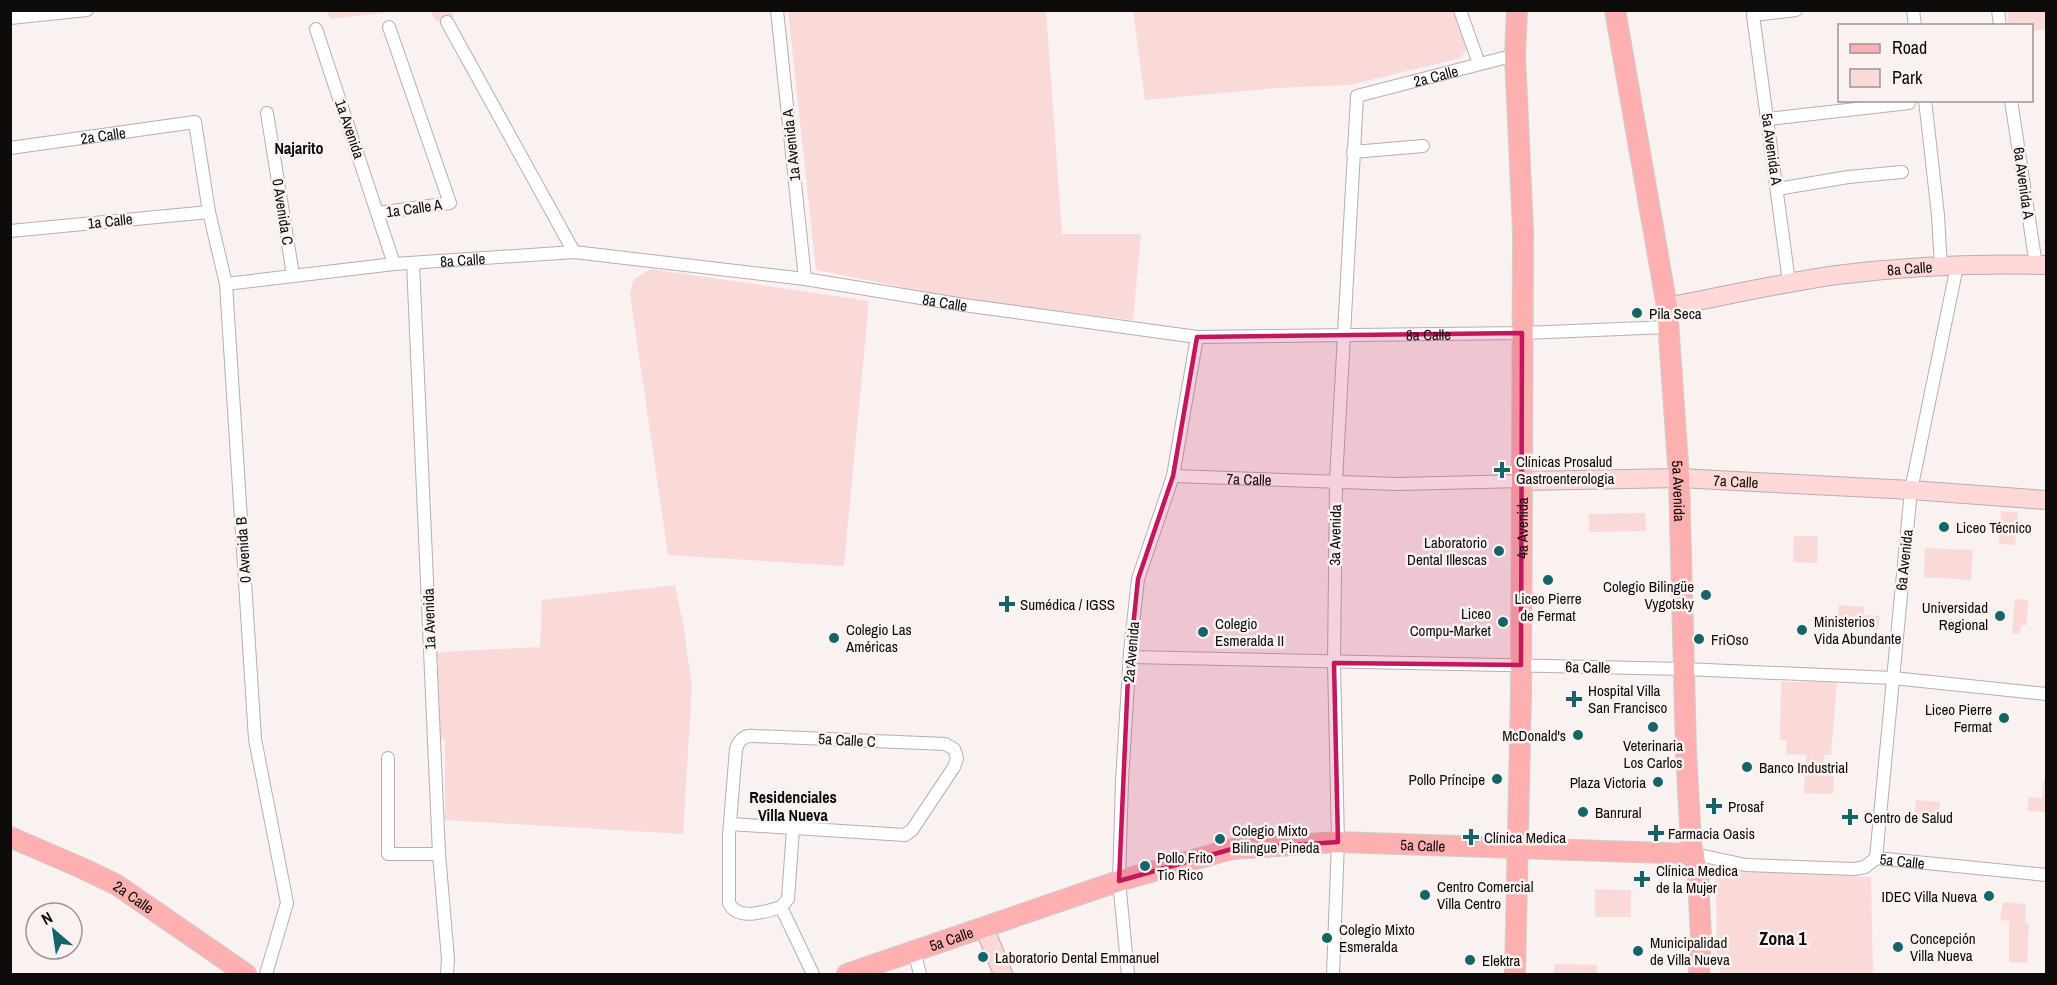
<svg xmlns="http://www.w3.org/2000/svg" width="2057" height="985" viewBox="0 0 2057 985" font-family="'Archivo Narrow',sans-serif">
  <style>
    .green { fill: #f9dad8 }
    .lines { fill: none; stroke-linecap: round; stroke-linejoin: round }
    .street-casing { stroke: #b6afae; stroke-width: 14 }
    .secondary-casing { stroke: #b6afae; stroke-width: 20 }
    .primary-casing { stroke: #cfcece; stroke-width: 22 }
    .street { stroke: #fff; stroke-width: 12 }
    .secondary { stroke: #fed8d7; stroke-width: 18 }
    .primary { stroke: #fdb0af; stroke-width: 20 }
    .marked { fill: #c2185b; fill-opacity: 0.2; stroke: #c2185b; stroke-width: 4.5; stroke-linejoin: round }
    .poi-dot { fill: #146469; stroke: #f9f2f1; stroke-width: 2 }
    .labels { text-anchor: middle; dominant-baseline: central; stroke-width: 5; stroke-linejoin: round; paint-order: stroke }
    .street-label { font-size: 15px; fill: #0e0b0b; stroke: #f9f2f1 }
    .poi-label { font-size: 15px; fill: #0e0b0b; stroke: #f9f2f1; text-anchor: start }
    .neighbourhood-label { font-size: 16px; font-weight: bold; fill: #0e0b0b; stroke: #f9f2f1 }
    .quarter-label { font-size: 18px; font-weight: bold; fill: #0e0b0b; stroke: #f9f2f1 }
  </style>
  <rect width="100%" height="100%" fill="#f9f2f1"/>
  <g class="green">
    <polygon points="326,11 400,11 331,19"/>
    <polygon points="430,11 453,11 454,17 437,22"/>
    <polygon points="788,11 1046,11 1062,234 1141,234 1133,320 967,300 816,270"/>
    <polygon points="1133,11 1454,11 1467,48 1461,58 1349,85 1278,88 1145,100"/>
    <polygon points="2007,11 2046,11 2046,29 2032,31 2032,26 2009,25"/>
    <polygon points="651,269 869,301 844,566 668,555 630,294 634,279"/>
    <polygon points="2001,511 2018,512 2015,545 1999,544"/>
    <polygon points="1645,513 1646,531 1589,532 1589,514"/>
    <polygon points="1794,536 1818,536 1817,563 1793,562"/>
    <polygon points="1925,548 1973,550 1971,580 1924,577"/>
    <polygon points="675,585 683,623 692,686 683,834 445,820 445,740 440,739 437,652 540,647 542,600"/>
    <polygon points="2015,599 2028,600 2027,625 2021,625 2020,634 2012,633"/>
    <polygon points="1839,605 1864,607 1864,615 1880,616 1878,630 1836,626"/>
    <polygon points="1781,682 1837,682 1831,755 1824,755 1822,775 1834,776 1833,794 1804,793 1806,755 1786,754 1787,740 1780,740"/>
    <polygon points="2044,778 2046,779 2046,812 2027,811 2029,797 2042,798"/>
    <polygon points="1916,800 1940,802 1938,819 1922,818 1921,822 1913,822"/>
    <polygon points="1733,870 1871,877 1873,974 1720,974 1717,951 1716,881 1717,876 1721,872"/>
    <polygon points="1595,889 1631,890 1631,917 1595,917"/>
    <polygon points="2003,902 2026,904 2025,923 2029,924 2027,963 2009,962 2009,921 2000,920"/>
    <polygon points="1555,964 1597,965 1597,974 1554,974"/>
  </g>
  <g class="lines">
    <defs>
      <g id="street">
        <polyline points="777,10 805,279"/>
        <polyline points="1460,10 1479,64"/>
        <polyline points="1913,10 1915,26"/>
        <polyline points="1998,10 2000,26"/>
        <polyline points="10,18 87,10"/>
        <polyline points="447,22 574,252"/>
        <polyline points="316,29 394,264"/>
        <polyline points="1925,100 1938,215 1941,267"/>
        <polyline points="2011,100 2036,265"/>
        <polyline points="267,113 293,275"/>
        <polyline points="1768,119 1909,103"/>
        <path id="s1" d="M10,148l185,-26 14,90 17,72 29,455 32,164 -21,71"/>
        <polyline points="1353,152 1423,146"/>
        <polyline points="1777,189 1848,177 1902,172"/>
        <polyline points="378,213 450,203 389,27"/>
        <polyline points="10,231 209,212"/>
        <polyline points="413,263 439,854 448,959 447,974"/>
        <polyline points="1789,282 1753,15 1796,10"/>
        <path id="s2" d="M226,284l168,-20 180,-12 231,27 159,26 233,32 325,-4 146,-6"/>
        <path id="s3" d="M1173,476l224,8 125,-3"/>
        <polyline points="1130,657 1684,669 1893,678 2046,694"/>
        <polyline points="388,758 388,854 439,854"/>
        <path d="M730,824l175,11 7,-5 42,-63 3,-9 -3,-9 -9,-5 -191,-8c-10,-1 -15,4 -18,13l-7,86v68c8,18 36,9 52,4"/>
        <path id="s4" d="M1694,854l52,11 108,4 11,-2 11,-9 170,17"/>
        <polyline points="1876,858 1911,490 1957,266"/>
        <polyline points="781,907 788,899 793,829"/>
        <polyline points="781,907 813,974"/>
        <polyline points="914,951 920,974"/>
        <polyline points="1128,974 1119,881 1122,781 1130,652 1138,579 1173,476 1197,337"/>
        <path id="s5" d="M1333,974l5,-132 -4,-179 2,-182 21,-385 158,-41"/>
      </g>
      <g id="secondary">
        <path id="s6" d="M1667,307c57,-11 113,-24 170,-32 69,-9 140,-12 209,-10"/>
        <path id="s7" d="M1522,481l157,-3 232,12 135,10"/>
        <polyline points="984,927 1003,974"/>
      </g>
      <g id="primary">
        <path id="s8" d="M1615,10l52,297 12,171 7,272 5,94 7,32 3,62 -2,36"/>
        <path id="s9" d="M10,837l74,32 33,16 129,89"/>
        <path id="s10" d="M847,974l272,-93 113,-32 106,-7 356,12"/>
        <path id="s11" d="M1515,974l6,-281 1,-212 1,-250 -8,-176 2,-45"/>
      </g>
    </defs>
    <use href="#street" class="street-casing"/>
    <use href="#secondary" class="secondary-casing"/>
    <use href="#primary" class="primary-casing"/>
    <use href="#street" class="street"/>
    <use href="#secondary" class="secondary"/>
    <use href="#primary" class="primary"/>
  </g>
  <path class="marked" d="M1522,333l-1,332 -187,-2 4,179 -106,7 -113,32 9,-205 10,-97 35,-103 24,-139z"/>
  <g class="poi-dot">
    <circle cx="1637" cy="313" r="6"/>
    <path d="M1499 461h6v6h6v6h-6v6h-6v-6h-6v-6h6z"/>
    <circle cx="1944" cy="527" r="6"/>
    <circle cx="1499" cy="551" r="6"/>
    <circle cx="1548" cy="580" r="6"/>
    <circle cx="1706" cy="595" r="6"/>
    <path d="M1004 595h6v6h6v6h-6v6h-6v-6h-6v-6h6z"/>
    <circle cx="2000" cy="616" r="6"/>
    <circle cx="1503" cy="622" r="6"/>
    <circle cx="1802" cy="630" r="6"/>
    <circle cx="1203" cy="632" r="6"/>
    <circle cx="834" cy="638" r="6"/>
    <circle cx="1699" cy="639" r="6"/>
    <path d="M1571 690h6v6h6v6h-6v6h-6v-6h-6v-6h6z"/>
    <circle cx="2004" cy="718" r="6"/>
    <circle cx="1653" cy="727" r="6"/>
    <circle cx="1578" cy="735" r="6"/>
    <circle cx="1747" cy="767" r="6"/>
    <circle cx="1497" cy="779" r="6"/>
    <circle cx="1658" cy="782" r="6"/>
    <path d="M1711 797h6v6h6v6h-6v6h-6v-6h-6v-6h6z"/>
    <circle cx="1583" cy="812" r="6"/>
    <path d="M1847 808h6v6h6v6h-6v6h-6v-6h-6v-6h6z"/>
    <path d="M1653 824h6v6h6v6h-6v6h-6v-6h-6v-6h6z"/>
    <path d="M1468 828h6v6h6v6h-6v6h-6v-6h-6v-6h6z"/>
    <circle cx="1220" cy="839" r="6"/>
    <circle cx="1145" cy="866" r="6"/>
    <path d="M1639 870h6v6h6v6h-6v6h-6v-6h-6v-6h6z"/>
    <circle cx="1425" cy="895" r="6"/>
    <circle cx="1989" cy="896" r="6"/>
    <circle cx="1327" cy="938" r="6"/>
    <circle cx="1898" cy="947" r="6"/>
    <circle cx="1638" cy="951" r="6"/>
    <circle cx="983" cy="957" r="6"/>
    <circle cx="1470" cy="960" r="6"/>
  </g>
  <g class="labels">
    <g class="street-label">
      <text stroke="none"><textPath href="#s5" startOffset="960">2a Calle</textPath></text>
      <text transform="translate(350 129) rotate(71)">1a Avenida</text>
      <text stroke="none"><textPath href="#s1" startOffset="94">2a Calle</textPath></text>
      <text transform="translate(791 145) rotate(-96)">1a Avenida A</text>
      <text transform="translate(1772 149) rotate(82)">5a Avenida A</text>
      <text transform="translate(2024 183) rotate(82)">6a Avenida A</text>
      <text transform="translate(414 208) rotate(-8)">1a Calle A</text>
      <text transform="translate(283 212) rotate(81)">0 Avenida C</text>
      <text transform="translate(110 221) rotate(-6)">1a Calle</text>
      <text stroke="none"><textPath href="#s2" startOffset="238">8a Calle</textPath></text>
      <text stroke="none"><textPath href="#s6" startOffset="246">8a Calle</textPath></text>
      <text stroke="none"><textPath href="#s2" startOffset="724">8a Calle</textPath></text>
      <text stroke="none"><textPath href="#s2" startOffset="1210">8a Calle</textPath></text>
      <text stroke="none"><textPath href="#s3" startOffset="76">7a Calle</textPath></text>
      <text stroke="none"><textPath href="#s7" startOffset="214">7a Calle</textPath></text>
      <text stroke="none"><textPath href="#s8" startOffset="486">5a Avenida</textPath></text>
      <text stroke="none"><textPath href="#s11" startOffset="446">4a Avenida</textPath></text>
      <text transform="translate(1335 535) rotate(-89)">3a Avenida</text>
      <text transform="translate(243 550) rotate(-94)">0 Avenida B</text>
      <text transform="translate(1904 560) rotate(-84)">6a Avenida</text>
      <text transform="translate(429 619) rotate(-92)">1a Avenida</text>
      <text transform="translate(1131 652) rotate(-85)">2a Avenida</text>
      <text transform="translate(1588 667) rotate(1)">6a Calle</text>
      <text transform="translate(847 740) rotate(3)">5a Calle C</text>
      <text stroke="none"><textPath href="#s10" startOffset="596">5a Calle</textPath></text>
      <text stroke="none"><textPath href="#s4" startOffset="213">5a Calle</textPath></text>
      <text stroke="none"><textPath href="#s9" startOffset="138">2a Calle</textPath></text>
      <text stroke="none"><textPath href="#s10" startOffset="110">5a Calle</textPath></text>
    </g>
    <g class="poi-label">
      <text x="1649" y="313">Pila Seca</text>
      <text x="1516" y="461">Clínicas Prosalud<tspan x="1516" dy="17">Gastroenterologia</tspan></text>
      <text x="1956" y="527">Liceo Técnico</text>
      <text x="1487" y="542" text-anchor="end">Laboratorio<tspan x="1487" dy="17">Dental Illescas</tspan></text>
      <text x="1694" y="586" text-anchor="end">Colegio Bilingüe<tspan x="1694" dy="17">Vygotsky</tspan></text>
      <text x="1548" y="598" text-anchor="middle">Liceo Pierre<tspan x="1548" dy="17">de Fermat</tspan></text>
      <text x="1020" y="604">Sumédica / IGSS</text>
      <text x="1988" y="607" text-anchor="end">Universidad<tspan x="1988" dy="17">Regional</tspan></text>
      <text x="1491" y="613" text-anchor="end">Liceo<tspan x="1491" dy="17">Compu-Market</tspan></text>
      <text x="1814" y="621">Ministerios<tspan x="1814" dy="17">Vida Abundante</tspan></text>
      <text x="1215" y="623">Colegio<tspan x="1215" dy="17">Esmeralda II</tspan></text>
      <text x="846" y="629">Colegio Las<tspan x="846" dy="17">Américas</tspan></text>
      <text x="1711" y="639">FriOso</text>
      <text x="1588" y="690">Hospital Villa<tspan x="1588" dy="17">San Francisco</tspan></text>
      <text x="1992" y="709" text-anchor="end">Liceo Pierre<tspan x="1992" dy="17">Fermat</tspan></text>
      <text x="1566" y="735" text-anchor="end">McDonald's</text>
      <text x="1653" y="745" text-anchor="middle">Veterinaria<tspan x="1653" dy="17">Los Carlos</tspan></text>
      <text x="1759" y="767">Banco Industrial</text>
      <text x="1485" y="779" text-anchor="end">Pollo Príncipe</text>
      <text x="1646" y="782" text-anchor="end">Plaza Victoria</text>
      <text x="1728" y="806">Prosaf</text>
      <text x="1595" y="812">Banrural</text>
      <text x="1864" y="817">Centro de Salud</text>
      <text x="1232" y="830">Colegio Mixto<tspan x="1232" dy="17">Bilingue Pineda</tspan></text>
      <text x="1668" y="833">Farmacia Oasis</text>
      <text x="1484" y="837">Clínica Medica</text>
      <text x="1157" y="857">Pollo Frito<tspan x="1157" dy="17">Tio Rico</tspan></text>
      <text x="1656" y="870">Clínica Medica<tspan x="1656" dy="17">de la Mujer</tspan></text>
      <text x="1437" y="886">Centro Comercial<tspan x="1437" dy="17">Villa Centro</tspan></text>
      <text x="1977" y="896" text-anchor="end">IDEC Villa Nueva</text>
      <text x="1339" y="929">Colegio Mixto<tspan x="1339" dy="17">Esmeralda</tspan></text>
      <text x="1910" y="938">Concepción<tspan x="1910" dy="17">Villa Nueva</tspan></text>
      <text x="1650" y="942">Municipalidad<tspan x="1650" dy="17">de Villa Nueva</tspan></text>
      <text x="995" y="957">Laboratorio Dental Emmanuel</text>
      <text x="1482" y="960">Elektra</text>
    </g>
    <g class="neighbourhood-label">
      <text x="299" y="148">Najarito</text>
      <text x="793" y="797">Residenciales<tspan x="793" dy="18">Villa Nueva</tspan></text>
    </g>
    <g class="quarter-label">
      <text x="1783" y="938">Zona 1</text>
    </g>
  </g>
  <rect width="2057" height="985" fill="none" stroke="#0e0b0b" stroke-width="24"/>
  <rect x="1838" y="24" width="195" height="78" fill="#f9f2f1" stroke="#9b9695" stroke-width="1.5"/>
  <rect x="1850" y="44" width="30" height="9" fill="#fdb0af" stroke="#9b9695" stroke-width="1.5"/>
  <text x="1892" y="54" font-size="18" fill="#0e0b0b">Road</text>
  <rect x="1850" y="69" width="30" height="18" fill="#f9dad8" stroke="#9b9695" stroke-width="1.5"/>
  <text x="1892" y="84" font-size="18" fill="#0e0b0b">Park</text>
  <g transform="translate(54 931) rotate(331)"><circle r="28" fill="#f9f2f1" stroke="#9b9695" stroke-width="1.5"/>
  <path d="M0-4.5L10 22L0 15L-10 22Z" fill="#146469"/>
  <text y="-9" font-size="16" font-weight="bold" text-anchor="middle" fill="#0e0b0b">N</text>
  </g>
</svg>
